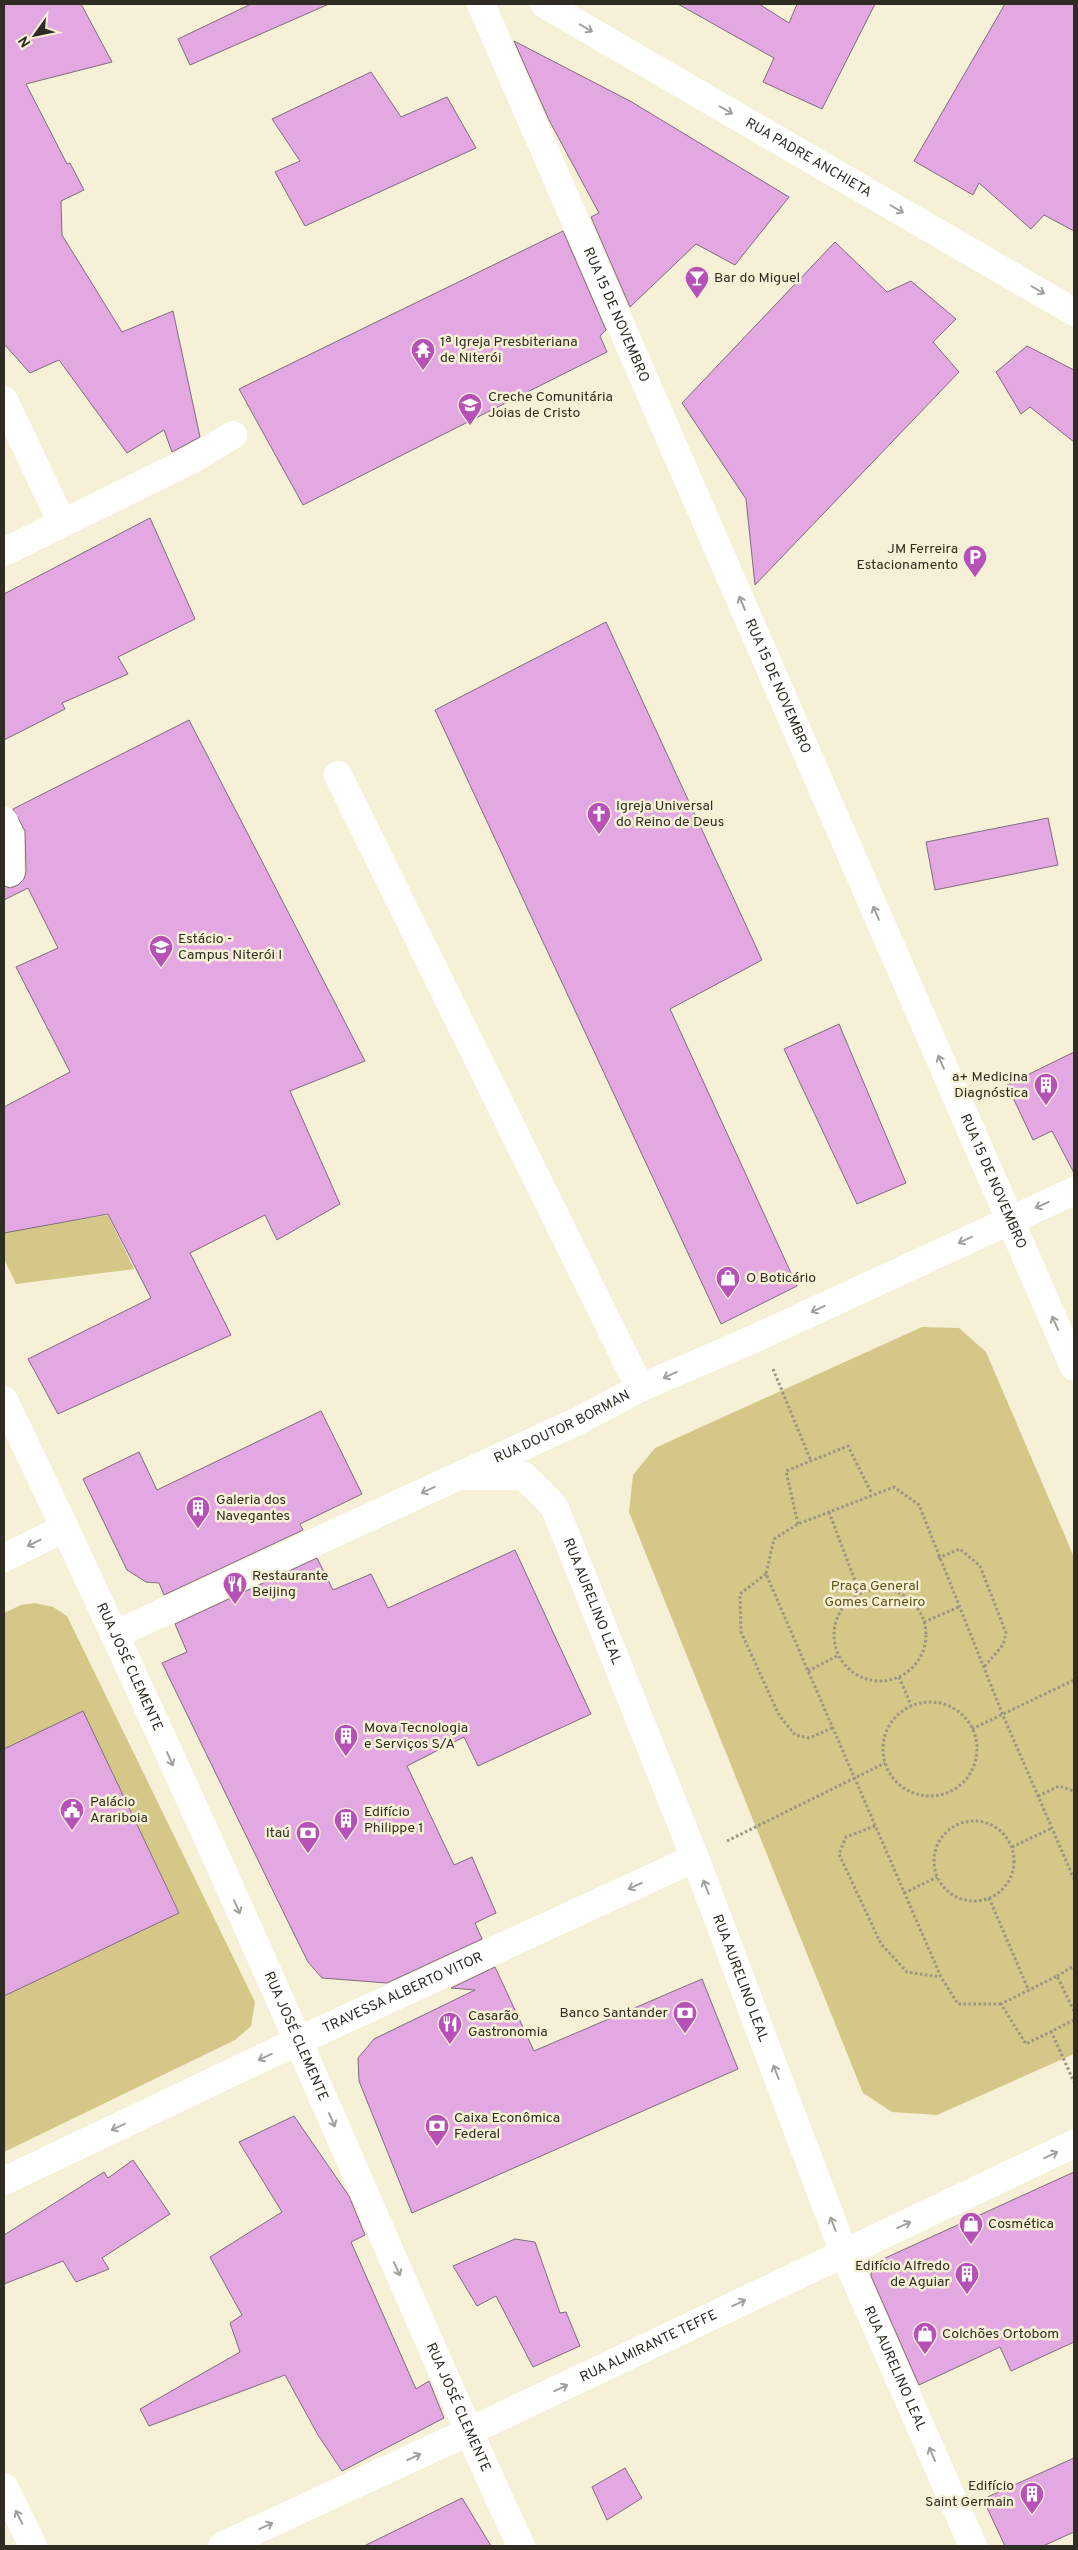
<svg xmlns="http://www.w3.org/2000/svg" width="1078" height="2550" viewBox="0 0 1078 2550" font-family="Overpass,sans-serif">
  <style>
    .green { fill: #d5c788 }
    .building { fill: #e3a7e2; stroke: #7e6d7e }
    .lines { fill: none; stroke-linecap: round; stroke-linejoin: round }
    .path { stroke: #999583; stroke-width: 3; stroke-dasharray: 2.5 2.5; stroke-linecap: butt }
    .minor { stroke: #fff; stroke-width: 28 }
    .major { stroke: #fff; stroke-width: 28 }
    .oneway { stroke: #a1a09c }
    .labels { text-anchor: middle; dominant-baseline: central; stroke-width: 5; stroke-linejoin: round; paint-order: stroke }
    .street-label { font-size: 14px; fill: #2f2d23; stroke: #f6f0d7 }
    .poi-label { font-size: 14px; fill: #2f2d23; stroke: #f6f0d7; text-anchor: start }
    .park-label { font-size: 14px; fill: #615315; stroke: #f6f0d7 }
  </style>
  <rect width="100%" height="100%" fill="#f6f0d7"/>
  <g class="green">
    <polygon points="24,1179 47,1225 108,1215 134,1269 16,1284 4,1259 4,1189"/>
    <polygon points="922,1327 959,1328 986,1352 1074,1557 1074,2054 937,2115 892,2112 863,2093 629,1512 633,1475 655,1448"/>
    <polygon points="35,1603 53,1607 67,1616 255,2002 251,2026 235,2040 4,2152 4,1996 179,1912 83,1712 4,1749 4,1613 21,1605"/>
  </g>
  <g class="building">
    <polygon points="4,4 81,4 112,62 26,84 67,164 70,163 84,190 61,201 62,235 122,332 173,311 200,437 172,452 164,430 127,453 59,360 30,373 4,344"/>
    <polygon points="251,4 329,4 190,65 178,39"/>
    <polygon points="678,4 759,4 789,23 797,4 875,4 822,109 763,82 774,58"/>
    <polygon points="1005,4 1074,4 1074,231 1044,215 1031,229 979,183 973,195 914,161"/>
    <polygon points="514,41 630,101 789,197 735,265 696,244 630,307 591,217 599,213 549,120"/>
    <polygon points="371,72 401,117 447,97 476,148 305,226 275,172 300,161 272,119"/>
    <polygon points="563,231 606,330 600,336 607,352 303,505 239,389"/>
    <polygon points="835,242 887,292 911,281 956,319 933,342 959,372 755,585 746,499 682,403"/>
    <polygon points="1027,346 1074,370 1074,442 1030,407 1021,414 996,372"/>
    <polygon points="150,518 195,619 118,657 128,674 62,703 65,709 4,740 4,594"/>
    <polygon points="606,622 762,960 670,1009 797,1286 721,1324 435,710"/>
    <polygon points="189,720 365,1061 290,1091 340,1204 277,1240 265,1215 190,1253 231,1335 58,1414 28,1359 151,1298 108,1214 4,1233 4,1107 70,1072 16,967 58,948 28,888 4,900 4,886 10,888 18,885 24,879 26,872 25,831 13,809"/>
    <polygon points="1048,818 1058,865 935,890 926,842"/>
    <polygon points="839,1024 906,1183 857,1204 784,1049"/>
    <polygon points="1074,1052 1074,1173 1052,1131 1033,1140 1007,1085"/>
    <polygon points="321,1411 362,1494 300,1524 303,1530 164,1595 159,1583 146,1582 127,1570 83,1479 139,1452 157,1490"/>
    <polygon points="515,1550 591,1714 478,1766 464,1737 407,1766 454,1865 472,1857 496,1913 475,1923 482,1939 387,1983 322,1978 308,1962 296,1938 162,1663 187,1652 175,1624 317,1558 333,1590 371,1574 388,1608"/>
    <polygon points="83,1711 179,1913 4,1996 4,1749"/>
    <polygon points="495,1967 534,2051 702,1979 738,2069 412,2213 359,2081 358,2058 374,2039 475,1990 451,1988"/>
    <polygon points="294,2116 349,2196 365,2235 351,2242 416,2389 429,2381 444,2418 342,2471 318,2435 285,2375 149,2426 140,2409 240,2352 230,2323 242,2315 210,2257 282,2212 239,2142"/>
    <polygon points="133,2160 170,2214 102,2258 109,2269 76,2282 63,2261 4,2284 4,2235 104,2172 108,2178"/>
    <polygon points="1074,2172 1074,2342 1011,2371 1000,2347 919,2385 871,2276 872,2264"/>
    <polygon points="515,2239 535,2242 560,2313 566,2312 580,2346 533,2367 496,2296 477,2306 453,2266"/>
    <polygon points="1074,2458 1074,2532 1043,2546 1005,2546 983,2499"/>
    <polygon points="625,2468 642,2498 607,2520 592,2487"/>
    <polygon points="462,2498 491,2546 364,2546"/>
  </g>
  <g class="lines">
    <g class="path">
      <polyline points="773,1369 811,1461"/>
      <polyline points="829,1512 860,1594"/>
      <polyline points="798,1524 786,1471 848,1446 872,1494"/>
      <polyline points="938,1558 960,1549 980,1566 1006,1633 1003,1645 984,1667"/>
      <polyline points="766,1574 740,1594 741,1632 779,1715 795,1735 809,1738 832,1728"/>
      <circle cx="880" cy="1635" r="46"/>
      <polyline points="924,1622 959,1607"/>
      <polyline points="808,1671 839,1655"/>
      <polyline points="899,1677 911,1705"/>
      <circle cx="930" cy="1749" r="47"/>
      <polyline points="972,1729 1074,1680"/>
      <polyline points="1038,1796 1059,1786 1074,1791"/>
      <circle cx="974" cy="1861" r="40"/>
      <polyline points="875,1826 846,1837 839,1854 881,1944 907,1972 940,1977"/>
      <polyline points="727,1841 885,1763"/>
      <polyline points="1012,1847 1052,1828"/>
      <polyline points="904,1893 937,1877"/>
      <polyline points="989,1898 1029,1991"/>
      <polyline points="1057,1976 1074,1966"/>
      <polyline points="1001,2004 958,2004 941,1977 766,1574 774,1539 798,1524 894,1487 919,1505 1002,1713 1074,1879"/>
      <polyline points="1074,2011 1057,1976 1001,2004 1026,2044 1074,2020"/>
      <polyline points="1051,2031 1074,2082"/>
    </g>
    <g class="minor">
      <path id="s1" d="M481,4l593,1363"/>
      <path id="s2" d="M544,4l530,308"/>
      <polyline points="4,400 62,523"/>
      <polyline points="4,552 191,460 233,435"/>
      <polyline points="338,775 640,1388"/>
      <polyline points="4,821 10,836 10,872"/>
      <path id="s3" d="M4,1400c102,213 200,427 295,643 74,168 145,337 222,503"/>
      <path id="s4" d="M460,1476h64l30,30 141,352 149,395 129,293"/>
      <polyline points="4,1558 65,1528"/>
      <path id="s5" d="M114,1635l464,-214 62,-33 118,-51 316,-146"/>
      <path id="s6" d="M4,2181l294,-140 397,-183"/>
      <path id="s7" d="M222,2546l246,-114 606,-288"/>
    </g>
    <polyline class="major" points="4,2487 33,2546"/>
  </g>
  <defs><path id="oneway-shaft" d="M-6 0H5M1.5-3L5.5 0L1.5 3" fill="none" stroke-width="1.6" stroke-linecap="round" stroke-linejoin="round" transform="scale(1.25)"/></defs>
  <g class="oneway">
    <use href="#oneway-shaft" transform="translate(586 28) rotate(30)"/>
    <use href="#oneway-shaft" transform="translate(726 110) rotate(30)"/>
    <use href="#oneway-shaft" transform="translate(897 209) rotate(30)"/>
    <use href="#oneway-shaft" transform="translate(1038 290) rotate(30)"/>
    <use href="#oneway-shaft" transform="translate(742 603) rotate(-113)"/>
    <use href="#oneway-shaft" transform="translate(876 913) rotate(-113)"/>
    <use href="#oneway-shaft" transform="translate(941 1062) rotate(-113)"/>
    <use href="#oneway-shaft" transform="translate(1042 1205) rotate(156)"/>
    <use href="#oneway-shaft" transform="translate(965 1240) rotate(155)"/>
    <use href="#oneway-shaft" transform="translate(818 1309) rotate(155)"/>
    <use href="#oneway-shaft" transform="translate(1055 1323) rotate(-114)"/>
    <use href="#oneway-shaft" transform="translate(670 1375) rotate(156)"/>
    <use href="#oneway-shaft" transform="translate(428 1490) rotate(155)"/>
    <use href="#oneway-shaft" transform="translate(34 1543) rotate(154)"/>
    <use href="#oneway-shaft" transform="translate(170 1759) rotate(66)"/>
    <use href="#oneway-shaft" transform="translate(635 1886) rotate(155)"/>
    <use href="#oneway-shaft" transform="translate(706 1887) rotate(-111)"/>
    <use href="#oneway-shaft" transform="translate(237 1907) rotate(66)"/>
    <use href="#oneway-shaft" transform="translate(265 2057) rotate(155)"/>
    <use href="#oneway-shaft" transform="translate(776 2072) rotate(-111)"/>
    <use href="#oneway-shaft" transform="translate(332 2120) rotate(66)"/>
    <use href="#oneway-shaft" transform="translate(118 2127) rotate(155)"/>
    <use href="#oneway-shaft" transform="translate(1051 2155) rotate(-25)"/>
    <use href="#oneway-shaft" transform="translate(833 2224) rotate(-111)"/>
    <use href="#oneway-shaft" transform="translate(904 2225) rotate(-25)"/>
    <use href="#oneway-shaft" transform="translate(397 2269) rotate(66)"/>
    <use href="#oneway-shaft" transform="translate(739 2303) rotate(-25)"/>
    <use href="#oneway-shaft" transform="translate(561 2388) rotate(-25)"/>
    <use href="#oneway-shaft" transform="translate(932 2454) rotate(-114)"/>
    <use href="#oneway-shaft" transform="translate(414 2457) rotate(-25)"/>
    <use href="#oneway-shaft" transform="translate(19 2517) rotate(-117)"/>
    <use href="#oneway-shaft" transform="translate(266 2526) rotate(-25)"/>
  </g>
  <defs>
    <symbol id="bar-pin" viewBox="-11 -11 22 30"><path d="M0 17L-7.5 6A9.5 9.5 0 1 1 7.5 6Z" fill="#b551b7" stroke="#f6f0d7"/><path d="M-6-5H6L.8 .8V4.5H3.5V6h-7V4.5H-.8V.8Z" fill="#fff"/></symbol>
    <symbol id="temple-pin" viewBox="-11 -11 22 30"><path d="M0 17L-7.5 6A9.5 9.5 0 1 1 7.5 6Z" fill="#b551b7" stroke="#f6f0d7"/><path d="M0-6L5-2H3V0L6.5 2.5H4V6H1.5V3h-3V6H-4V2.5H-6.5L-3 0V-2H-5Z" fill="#fff"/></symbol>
    <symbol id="school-pin" viewBox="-11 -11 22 30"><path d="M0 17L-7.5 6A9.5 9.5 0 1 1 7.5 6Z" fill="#b551b7" stroke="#f6f0d7"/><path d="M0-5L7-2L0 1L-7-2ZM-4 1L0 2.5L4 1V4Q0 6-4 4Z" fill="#fff"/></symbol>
    <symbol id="parking-pin" viewBox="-11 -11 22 30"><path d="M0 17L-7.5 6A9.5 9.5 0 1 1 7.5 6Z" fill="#b551b7" stroke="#f6f0d7"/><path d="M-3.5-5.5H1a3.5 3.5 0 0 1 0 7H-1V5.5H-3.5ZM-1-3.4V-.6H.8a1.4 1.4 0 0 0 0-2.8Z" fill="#fff"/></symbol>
    <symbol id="church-pin" viewBox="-11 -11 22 30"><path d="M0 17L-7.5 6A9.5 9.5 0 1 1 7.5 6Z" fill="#b551b7" stroke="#f6f0d7"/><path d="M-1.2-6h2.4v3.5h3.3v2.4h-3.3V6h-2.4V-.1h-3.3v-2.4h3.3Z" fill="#fff"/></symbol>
    <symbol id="university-pin" viewBox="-11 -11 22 30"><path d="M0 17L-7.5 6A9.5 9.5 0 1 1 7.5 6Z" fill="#b551b7" stroke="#f6f0d7"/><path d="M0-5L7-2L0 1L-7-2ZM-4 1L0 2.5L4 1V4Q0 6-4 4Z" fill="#fff"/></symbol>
    <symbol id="building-pin" viewBox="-11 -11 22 30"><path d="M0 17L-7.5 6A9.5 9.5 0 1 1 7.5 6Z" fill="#b551b7" stroke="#f6f0d7"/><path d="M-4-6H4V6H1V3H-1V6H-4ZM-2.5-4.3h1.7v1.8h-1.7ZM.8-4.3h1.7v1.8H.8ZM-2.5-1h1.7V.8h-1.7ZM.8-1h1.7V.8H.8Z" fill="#fff"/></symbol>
    <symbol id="shop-pin" viewBox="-11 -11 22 30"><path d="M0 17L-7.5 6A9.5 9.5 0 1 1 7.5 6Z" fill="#b551b7" stroke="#f6f0d7"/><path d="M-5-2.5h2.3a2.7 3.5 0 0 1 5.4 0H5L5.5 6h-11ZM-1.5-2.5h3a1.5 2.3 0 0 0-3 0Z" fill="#fff"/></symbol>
    <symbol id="restaurant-pin" viewBox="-11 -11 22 30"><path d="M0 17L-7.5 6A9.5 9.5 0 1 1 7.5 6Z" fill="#b551b7" stroke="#f6f0d7"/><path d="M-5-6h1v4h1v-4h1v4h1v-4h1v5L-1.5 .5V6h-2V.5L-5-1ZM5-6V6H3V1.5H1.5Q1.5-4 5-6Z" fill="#fff"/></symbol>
    <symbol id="civic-pin" viewBox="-11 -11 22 30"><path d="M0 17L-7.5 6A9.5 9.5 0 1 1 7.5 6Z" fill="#b551b7" stroke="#f6f0d7"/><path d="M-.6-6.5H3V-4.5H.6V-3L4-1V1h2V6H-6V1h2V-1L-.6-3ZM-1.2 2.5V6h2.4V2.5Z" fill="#fff"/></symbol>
    <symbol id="bank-pin" viewBox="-11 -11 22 30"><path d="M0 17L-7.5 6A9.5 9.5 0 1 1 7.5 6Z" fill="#b551b7" stroke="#f6f0d7"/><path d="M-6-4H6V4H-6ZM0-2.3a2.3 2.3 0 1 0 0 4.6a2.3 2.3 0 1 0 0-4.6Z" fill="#fff"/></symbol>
  </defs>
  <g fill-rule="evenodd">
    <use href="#bar-pin" x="683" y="264" width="28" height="38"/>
    <use href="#temple-pin" x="409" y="336" width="28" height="38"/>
    <use href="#school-pin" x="456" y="391" width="28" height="38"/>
    <use href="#parking-pin" x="961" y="543" width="28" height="38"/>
    <use href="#church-pin" x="585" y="800" width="28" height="38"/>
    <use href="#university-pin" x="147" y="933" width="28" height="38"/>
    <use href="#building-pin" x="1032" y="1071" width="28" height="38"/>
    <use href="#shop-pin" x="714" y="1264" width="28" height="38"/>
    <use href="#building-pin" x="184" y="1494" width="28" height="38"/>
    <use href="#restaurant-pin" x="221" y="1570" width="28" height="38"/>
    <use href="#building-pin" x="332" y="1722" width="28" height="38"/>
    <use href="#civic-pin" x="58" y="1796" width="28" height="38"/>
    <use href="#building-pin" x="332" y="1806" width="28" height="38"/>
    <use href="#bank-pin" x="294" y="1819" width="28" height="38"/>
    <use href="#bank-pin" x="671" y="1999" width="28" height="38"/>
    <use href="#restaurant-pin" x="436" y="2010" width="28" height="38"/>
    <use href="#bank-pin" x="423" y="2112" width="28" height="38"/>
    <use href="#shop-pin" x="957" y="2210" width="28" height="38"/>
    <use href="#building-pin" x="953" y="2260" width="28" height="38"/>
    <use href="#shop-pin" x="911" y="2320" width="28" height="38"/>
    <use href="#building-pin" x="1018" y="2480" width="28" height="38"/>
  </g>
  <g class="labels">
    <g class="street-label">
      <text stroke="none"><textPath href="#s2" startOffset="306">RUA PADRE ANCHIETA</textPath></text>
      <text stroke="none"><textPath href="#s1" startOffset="339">RUA 15 DE NOVEMBRO</textPath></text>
      <text stroke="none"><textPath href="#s1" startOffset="744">RUA 15 DE NOVEMBRO</textPath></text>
      <text stroke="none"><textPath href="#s1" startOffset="1284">RUA 15 DE NOVEMBRO</textPath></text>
      <text stroke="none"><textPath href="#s5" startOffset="494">RUA DOUTOR BORMAN</textPath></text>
      <text stroke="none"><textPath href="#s4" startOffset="209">RUA AURELINO LEAL</textPath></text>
      <text stroke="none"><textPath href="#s3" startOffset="295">RUA JOSÉ CLEMENTE</textPath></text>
      <text stroke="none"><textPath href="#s4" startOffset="614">RUA AURELINO LEAL</textPath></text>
      <text stroke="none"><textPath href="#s6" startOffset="441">TRAVESSA ALBERTO VITOR</textPath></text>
      <text stroke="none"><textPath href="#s3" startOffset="700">RUA JOSÉ CLEMENTE</textPath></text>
      <text stroke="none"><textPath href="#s7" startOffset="471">RUA ALMIRANTE TEFFE</textPath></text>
      <text stroke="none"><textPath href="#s4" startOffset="1034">RUA AURELINO LEAL</textPath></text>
      <text stroke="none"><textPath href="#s3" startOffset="1105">RUA JOSÉ CLEMENTE</textPath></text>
    </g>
    <g class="poi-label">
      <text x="714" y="278">Bar do Miguel</text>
      <text x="440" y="342">1ª Igreja Presbiteriana<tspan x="440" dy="16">de Niterói</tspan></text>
      <text x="488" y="397">Creche Comunitária<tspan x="488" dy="16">Joias de Cristo</tspan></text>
      <text x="958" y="549" text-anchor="end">JM Ferreira<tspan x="958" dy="16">Estacionamento</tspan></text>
      <text x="616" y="806">Igreja Universal<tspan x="616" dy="16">do Reino de Deus</tspan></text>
      <text x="178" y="939">Estácio -<tspan x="178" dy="16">Campus Niterói I</tspan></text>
      <text x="1028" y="1077" text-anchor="end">a+ Medicina<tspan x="1028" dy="16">Diagnóstica</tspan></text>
      <text x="746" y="1278">O Boticário</text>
      <text x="216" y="1500">Galeria dos<tspan x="216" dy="16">Navegantes</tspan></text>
      <text x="252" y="1576">Restaurante<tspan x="252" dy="16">Beijing</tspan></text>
      <text x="364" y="1728">Mova Tecnologia<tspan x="364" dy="16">e Serviços S/A</tspan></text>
      <text x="90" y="1802">Palácio<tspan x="90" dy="16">Arariboia</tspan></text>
      <text x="364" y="1812">Edifício<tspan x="364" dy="16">Philippe 1</tspan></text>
      <text x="290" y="1833" text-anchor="end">Itaú</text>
      <text x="668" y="2013" text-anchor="end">Banco Santander</text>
      <text x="468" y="2016">Casarão<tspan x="468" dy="16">Gastronomia</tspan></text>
      <text x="454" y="2118">Caixa Econômica<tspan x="454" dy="16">Federal</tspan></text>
      <text x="988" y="2224">Cosmética</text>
      <text x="950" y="2266" text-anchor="end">Edifício Alfredo<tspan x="950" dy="16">de Aguiar</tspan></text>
      <text x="942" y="2334">Colchões Ortobom</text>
      <text x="1014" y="2486" text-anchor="end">Edifício<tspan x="1014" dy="16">Saint Germain</tspan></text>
    </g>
    <g class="park-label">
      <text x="875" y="1586">Praça General<tspan x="875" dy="16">Gomes Carneiro</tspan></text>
    </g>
  </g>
  <rect width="1078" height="2550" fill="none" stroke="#2f2d23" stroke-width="10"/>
  <g transform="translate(35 35) rotate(237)" stroke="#f6f0d7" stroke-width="4" paint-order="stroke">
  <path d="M0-4L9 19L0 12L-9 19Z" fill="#2f2d23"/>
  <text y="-8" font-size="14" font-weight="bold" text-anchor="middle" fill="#2f2d23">N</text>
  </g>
</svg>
